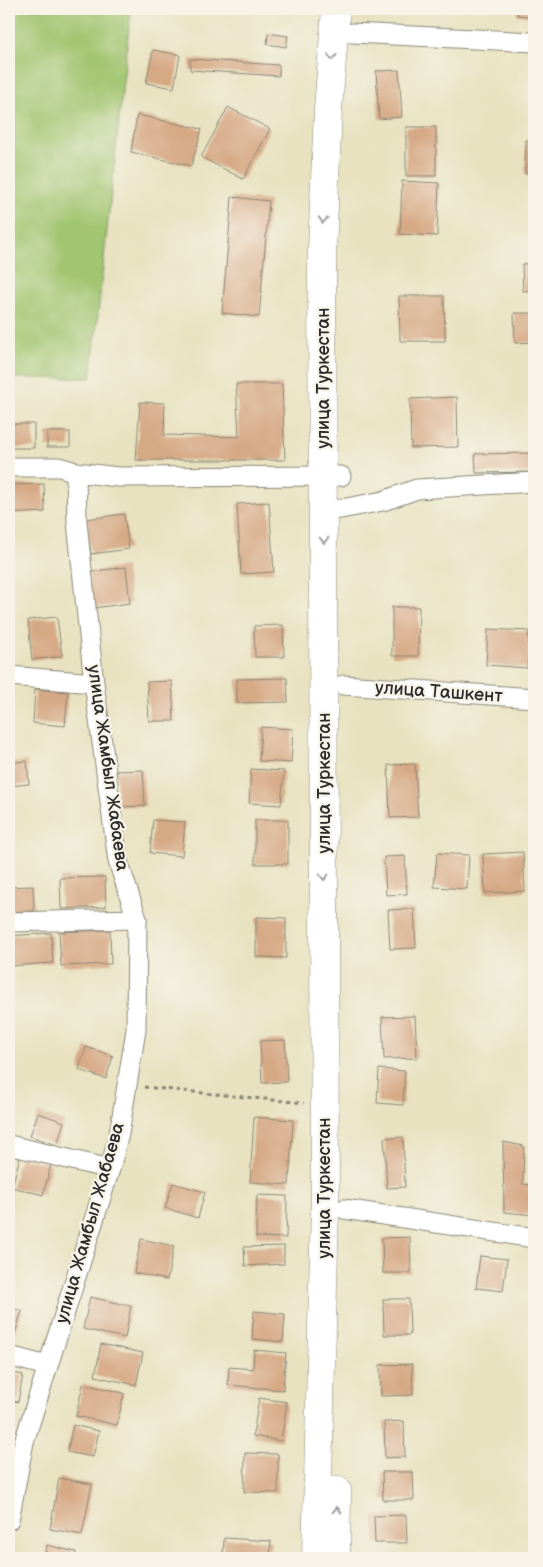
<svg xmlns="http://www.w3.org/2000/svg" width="543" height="1567" viewBox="0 0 543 1567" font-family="'Balsamiq Sans',sans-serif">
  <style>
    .green { fill: #a1c56f; stroke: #66784d }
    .building { fill: #d6a985 }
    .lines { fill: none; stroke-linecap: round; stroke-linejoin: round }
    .minor-casing { stroke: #8a8676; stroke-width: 21 }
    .trunk-casing { stroke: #8a8676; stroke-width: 29 }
    .path { stroke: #8a8676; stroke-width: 3; stroke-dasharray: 4 4; stroke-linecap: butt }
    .minor { stroke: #fff; stroke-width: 19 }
    .trunk { stroke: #fff; stroke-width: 28 }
    .oneway { stroke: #a0a0a0 }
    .labels { text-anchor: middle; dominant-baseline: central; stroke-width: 4.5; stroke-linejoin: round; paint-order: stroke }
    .street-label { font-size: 18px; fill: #2b2b2b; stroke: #f7f3e8 }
  </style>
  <rect width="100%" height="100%" fill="#f7f3e8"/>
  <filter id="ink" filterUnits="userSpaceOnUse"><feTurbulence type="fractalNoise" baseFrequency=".02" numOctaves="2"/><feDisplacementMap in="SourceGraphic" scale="10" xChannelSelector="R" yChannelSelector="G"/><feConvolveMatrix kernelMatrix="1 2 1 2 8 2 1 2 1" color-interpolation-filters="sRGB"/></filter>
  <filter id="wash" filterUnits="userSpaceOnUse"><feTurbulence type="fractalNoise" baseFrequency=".0096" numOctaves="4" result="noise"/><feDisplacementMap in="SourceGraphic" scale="20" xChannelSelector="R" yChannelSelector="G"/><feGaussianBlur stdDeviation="1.12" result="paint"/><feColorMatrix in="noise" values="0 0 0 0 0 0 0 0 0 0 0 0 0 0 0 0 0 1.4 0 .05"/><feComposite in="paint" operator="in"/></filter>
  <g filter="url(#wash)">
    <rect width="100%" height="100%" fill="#e8e2c0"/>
    <polygon class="green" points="9,9 131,9 91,378 9,378"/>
    <g id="blocks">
      <g class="building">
        <polygon points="517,9 534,9 534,17 517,15"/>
        <polygon points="268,33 288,36 286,47 267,44"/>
        <polygon points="153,50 180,55 174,88 146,83"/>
        <polygon points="190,59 279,65 279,76 190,70"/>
        <polygon points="399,70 402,117 379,119 376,71"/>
        <polygon points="228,107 270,129 243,179 201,157"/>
        <polygon points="137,115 202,129 191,166 131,152"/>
        <rect x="406" y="127" width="30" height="49"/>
        <polygon points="526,140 534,140 534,174 525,174"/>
        <polygon points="402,181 439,183 437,236 400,234"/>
        <polygon points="232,197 269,201 259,317 222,313"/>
        <polygon points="534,263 534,290 523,291 522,264"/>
        <polygon points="399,296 444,296 445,341 400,341"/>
        <polygon points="514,313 534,313 534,342 515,343"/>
        <rect x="531" y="364" width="3" height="38"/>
        <polygon points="236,384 282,384 285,460 136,460 140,402 165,403 164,435 239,437"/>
        <polygon points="457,397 458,447 411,448 410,399"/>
        <polygon points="11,424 34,424 34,448 10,448"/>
        <rect x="47" y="432" width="23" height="15"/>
        <polygon points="534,453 534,472 476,473 475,454"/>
        <polygon points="44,484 45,512 9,514 9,485"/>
        <polygon points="269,502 274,572 241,574 237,504"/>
        <polygon points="124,514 129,549 91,554 86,519"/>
        <polygon points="126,567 130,603 93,608 88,572"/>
        <polygon points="392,607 419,607 418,656 392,656"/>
        <polygon points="57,617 62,656 32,660 28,620"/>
        <polygon points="283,625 284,657 255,657 254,626"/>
        <polygon points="488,629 529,631 527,668 486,665"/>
        <polygon points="287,678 288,702 237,703 237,679"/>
        <polygon points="172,681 174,721 149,721 147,682"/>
        <polygon points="35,689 68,692 65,726 33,723"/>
        <polygon points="261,727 293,729 291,763 259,761"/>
        <polygon points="27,761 29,784 9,786 9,763"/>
        <polygon points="415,764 418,817 390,818 388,765"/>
        <polygon points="251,769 284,771 281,805 249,803"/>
        <polygon points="143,770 145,806 118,807 116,771"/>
        <polygon points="153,820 185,822 182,856 150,853"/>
        <rect x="255" y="820" width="33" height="44"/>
        <polygon points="523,852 525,891 485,893 483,854"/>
        <polygon points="437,853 469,855 467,889 434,887"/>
        <polygon points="405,856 407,894 386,895 384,857"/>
        <polygon points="105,877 106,907 61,909 60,878"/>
        <polygon points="33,886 34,911 11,912 10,887"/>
        <polygon points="414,909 416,948 390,949 388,910"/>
        <polygon points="256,917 286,918 286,958 256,957"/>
        <polygon points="110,930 111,964 61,966 59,932"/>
        <polygon points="51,933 53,963 9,966 9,936"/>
        <polygon points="415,1016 417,1058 384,1059 382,1017"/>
        <polygon points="285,1040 287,1082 262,1083 260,1041"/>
        <polygon points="86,1047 113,1056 106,1079 79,1070"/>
        <polygon points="379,1069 405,1071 403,1105 377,1103"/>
        <polygon points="38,1113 64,1122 57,1145 30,1136"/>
        <polygon points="254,1117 293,1120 289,1185 250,1182"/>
        <polygon points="403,1137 405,1187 387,1188 384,1138"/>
        <polygon points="503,1142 524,1146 523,1184 534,1185 534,1215 504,1212"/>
        <polygon points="20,1157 51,1165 43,1195 12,1187"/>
        <polygon points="173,1183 205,1192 198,1218 165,1208"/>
        <polygon points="257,1195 287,1196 286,1238 256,1237"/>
        <polygon points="410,1237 411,1273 383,1273 382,1238"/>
        <polygon points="141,1239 174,1246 167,1280 134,1273"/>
        <polygon points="284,1246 284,1264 245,1266 244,1247"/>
        <polygon points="480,1256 507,1259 503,1291 476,1288"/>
        <polygon points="90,1297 131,1306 125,1338 83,1329"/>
        <polygon points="383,1299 409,1299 410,1335 384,1335"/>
        <polygon points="9,1307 22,1311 12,1343 9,1342"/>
        <polygon points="254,1311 285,1314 283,1342 252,1339"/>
        <polygon points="101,1344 143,1353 136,1385 95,1376"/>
        <polygon points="254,1350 286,1353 283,1390 228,1385 229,1367 253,1369"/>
        <polygon points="412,1364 413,1395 381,1396 380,1365"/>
        <polygon points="9,1372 23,1375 18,1402 9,1400"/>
        <polygon points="83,1384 124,1393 117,1425 76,1416"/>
        <polygon points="259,1398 287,1402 281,1441 253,1436"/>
        <polygon points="404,1421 405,1457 385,1458 384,1422"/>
        <polygon points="73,1425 99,1431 93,1457 67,1452"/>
        <polygon points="245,1453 278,1454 278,1493 244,1492"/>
        <polygon points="382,1472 413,1472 414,1500 383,1500"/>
        <polygon points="59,1478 92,1484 82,1535 50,1529"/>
        <polygon points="406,1515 407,1543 375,1543 374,1516"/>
        <polygon points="224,1538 271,1541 270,1558 223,1558"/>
        <polygon points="47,1545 76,1552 75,1558 44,1558"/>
      </g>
    </g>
  </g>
  <g filter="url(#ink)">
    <use href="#blocks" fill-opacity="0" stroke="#8a8676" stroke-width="1"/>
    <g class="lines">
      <defs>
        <g id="minor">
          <polyline points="352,33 534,42"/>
          <polyline points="9,467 59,467 76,472"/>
          <polyline points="324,510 341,509 383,501 417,489 534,482"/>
          <polyline points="9,676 94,683"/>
          <polyline points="343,685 534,698"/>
          <polyline points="9,922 137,919"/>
          <polyline points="9,1145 110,1169"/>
          <polyline points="344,1209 534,1238"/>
          <polyline points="9,1356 47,1366"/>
          <polyline points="9,1520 24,1442 110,1169 119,1134 136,1030 137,919 118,861 94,683 77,522 76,472 118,477 341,476"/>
        </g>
        <g id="trunk">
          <polyline points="316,1558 325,1209 322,250 328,109 336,9"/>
          <polyline points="336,1558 337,1490"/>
        </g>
      </defs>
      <use href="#minor" class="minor-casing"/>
      <use href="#trunk" class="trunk-casing"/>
      <polyline class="path" points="144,1087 304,1103"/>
      <use href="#minor" class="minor"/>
      <use href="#trunk" class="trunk"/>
    </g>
    <defs><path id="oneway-chevron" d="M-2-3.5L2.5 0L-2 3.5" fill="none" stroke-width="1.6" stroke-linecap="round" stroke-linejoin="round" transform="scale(1.25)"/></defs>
    <g class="oneway">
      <use href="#oneway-chevron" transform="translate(332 57) rotate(94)"/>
      <use href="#oneway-chevron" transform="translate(323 220) rotate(93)"/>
      <use href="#oneway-chevron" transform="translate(324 540) rotate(90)"/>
      <use href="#oneway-chevron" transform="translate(324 877) rotate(90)"/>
      <use href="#oneway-chevron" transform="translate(337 1510) rotate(-89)"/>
    </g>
  </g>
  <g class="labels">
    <g class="street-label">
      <text transform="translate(323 378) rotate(-90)">улица Туркестан</text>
      <text transform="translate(439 692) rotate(4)">улица Ташкент</text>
      <text transform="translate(108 768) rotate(82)">улица Жамбыл Жабаева</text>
      <text transform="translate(324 783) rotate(-90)">улица Туркестан</text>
      <text transform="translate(324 1188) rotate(-90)">улица Туркестан</text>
      <text transform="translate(90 1223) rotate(-74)">улица Жамбыл Жабаева</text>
    </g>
  </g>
  <rect width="543" height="1567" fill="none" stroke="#f7f3e8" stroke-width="30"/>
</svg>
